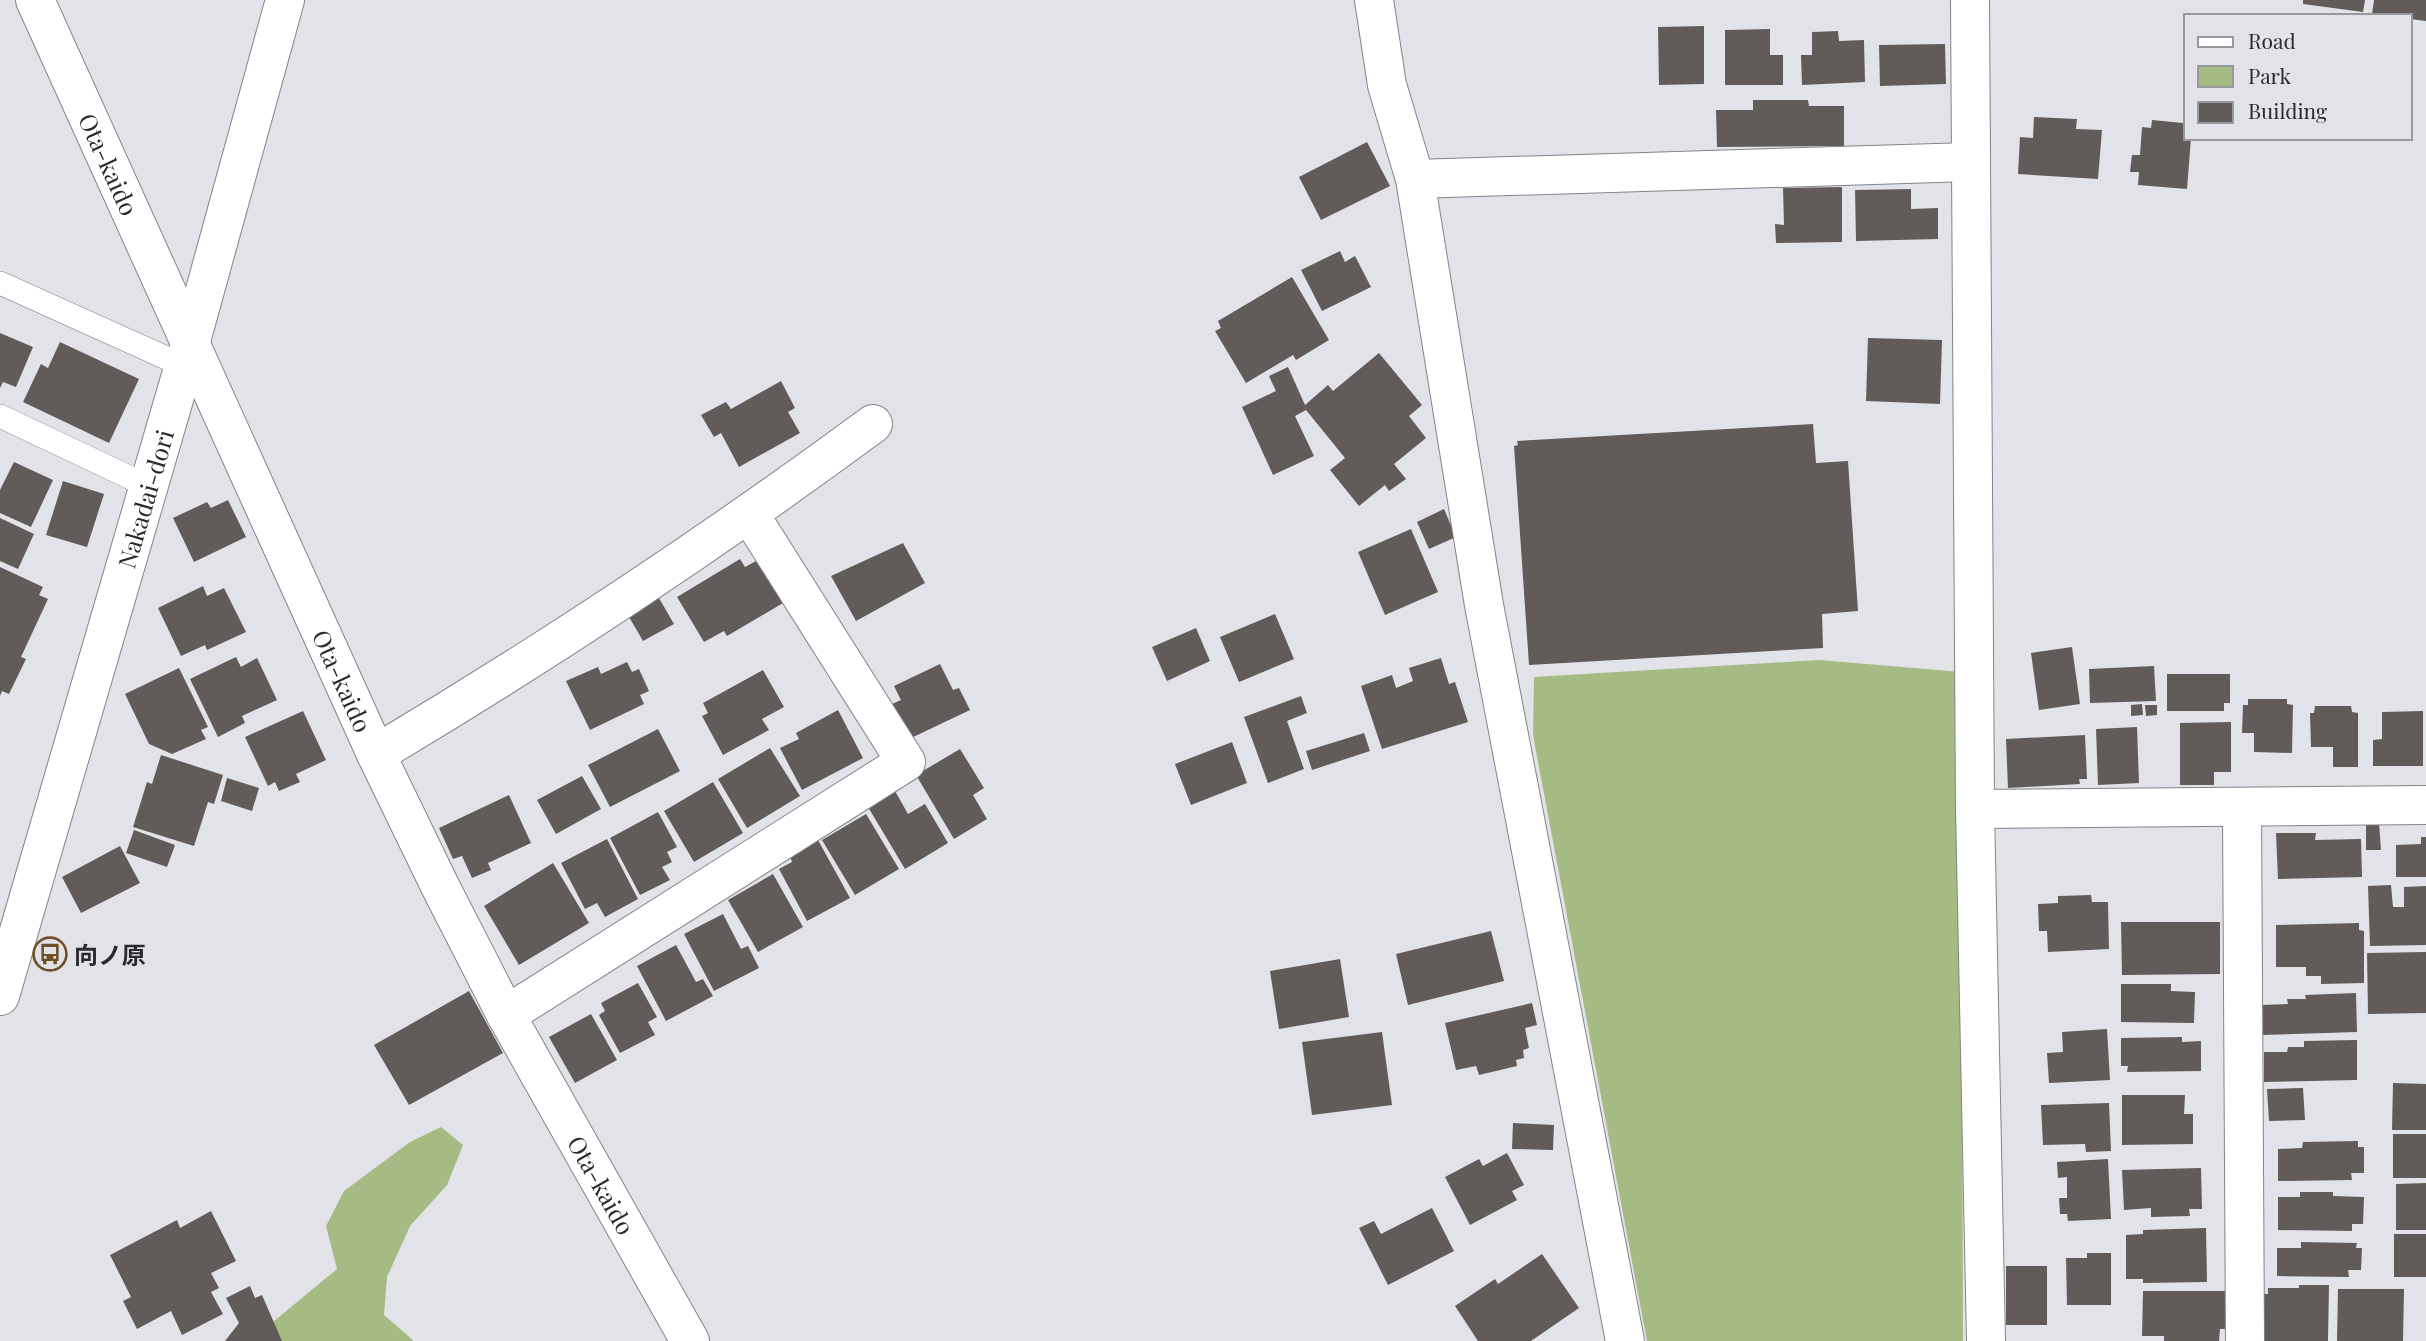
<svg xmlns="http://www.w3.org/2000/svg" width="2426" height="1341" viewBox="0 0 2426 1341" font-family="'Playfair Display','Noto Sans JP',serif">
  <style>
    .green { fill: #a6ba83 }
    .building { fill: #615c5a }
    .lines { fill: none; stroke-linecap: round; stroke-linejoin: round }
    .service-casing { stroke: #828489; stroke-width: 24 }
    .minor-casing { stroke: #828489; stroke-width: 40 }
    .tertiary-casing { stroke: #828489; stroke-width: 40 }
    .service { stroke: #fff; stroke-width: 23 }
    .minor { stroke: #fff; stroke-width: 38 }
    .tertiary { stroke: #fff; stroke-width: 38 }
    .labels { text-anchor: middle; dominant-baseline: central; stroke-width: 7; stroke-linejoin: round; paint-order: stroke }
    .street-label { font-size: 24px; fill: #2a2b2d; stroke: #e1e3e8 }
    .poi-label { font-size: 24px; font-weight: bold; fill: #2a2b2d; stroke: #e1e3e8; text-anchor: start }
  </style>
  <rect width="100%" height="100%" fill="#e1e3e8"/>
  <g class="green">
    <polygon points="1819,660 1961,672 1963,1341 1647,1341 1533,735 1534,677"/>
    <polygon points="441,1127 463,1145 447,1185 410,1226 387,1277 384,1315 414,1341 280,1341 273,1322 337,1269 326,1226 344,1191 410,1142"/>
  </g>
  <g class="building">
    <polygon points="2303,0 2365,0 2363,12 2303,4"/>
    <polygon points="2374,0 2426,0 2426,21 2410,19 2410,16 2372,14"/>
    <polygon points="1704,26 1704,84 1659,85 1658,27"/>
    <polygon points="1770,29 1770,55 1783,55 1783,85 1725,85 1725,30"/>
    <polygon points="1838,31 1839,41 1864,40 1865,82 1802,85 1801,55 1812,55 1812,32"/>
    <polygon points="1945,44 1946,84 1880,86 1879,45"/>
    <polygon points="1753,100 1808,100 1809,106 1844,106 1844,146 1717,147 1716,110 1753,110"/>
    <polygon points="2034,117 2077,119 2076,129 2102,130 2098,179 2018,174 2020,137 2033,138"/>
    <polygon points="2152,120 2183,123 2186,138 2191,138 2187,189 2138,185 2139,172 2130,172 2132,155 2140,155 2142,127 2151,128"/>
    <polygon points="1367,142 1390,186 1321,220 1299,177"/>
    <polygon points="1842,187 1842,242 1776,243 1775,224 1784,225 1783,188"/>
    <polygon points="1911,189 1911,209 1938,208 1938,239 1856,241 1855,190"/>
    <polygon points="1340,251 1345,262 1355,256 1371,287 1322,311 1301,270"/>
    <polygon points="1292,277 1329,340 1296,360 1293,355 1246,383 1215,331 1221,328 1218,321"/>
    <polygon points="0,333 33,347 16,387 3,382 0,388"/>
    <polygon points="1868,338 1942,340 1940,404 1866,401"/>
    <polygon points="60,342 139,379 109,443 23,402 41,364 48,368"/>
    <polygon points="1379,353 1422,405 1409,416 1426,438 1394,464 1406,479 1389,491 1385,485 1359,506 1330,470 1345,458 1306,410 1295,416 1314,456 1273,475 1242,407 1276,391 1269,376 1288,367 1305,405 1328,385 1333,391"/>
    <polygon points="781,381 795,408 788,412 800,433 739,467 721,433 714,437 701,415 726,402 731,409"/>
    <polygon points="1813,424 1816,463 1848,461 1858,611 1822,614 1823,648 1529,665 1514,446 1518,445 1517,441"/>
    <polygon points="14,462 53,480 31,527 0,513 0,490"/>
    <polygon points="63,481 104,494 87,547 46,535"/>
    <polygon points="228,500 246,537 194,562 173,518 207,502 211,508"/>
    <polygon points="1444,509 1456,537 1429,549 1417,522"/>
    <polygon points="0,518 34,534 18,569 0,561"/>
    <polygon points="1411,529 1438,592 1385,615 1358,552"/>
    <polygon points="903,543 925,583 856,621 831,576"/>
    <polygon points="740,559 745,567 758,560 783,603 727,636 724,631 704,642 677,597"/>
    <polygon points="0,567 43,587 39,595 48,599 21,657 26,659 9,694 2,691 0,696"/>
    <polygon points="203,586 207,596 224,588 246,632 207,650 205,645 181,656 158,608"/>
    <polygon points="656,593 674,624 643,641 625,610"/>
    <polygon points="1275,614 1294,659 1239,682 1220,637"/>
    <polygon points="1196,628 1210,661 1167,681 1152,647"/>
    <polygon points="2072,647 2080,704 2039,710 2031,653"/>
    <polygon points="236,657 241,667 257,658 277,700 242,716 245,723 218,737 190,679"/>
    <polygon points="1441,658 1449,684 1455,682 1468,722 1382,749 1361,686 1392,675 1396,688 1413,681 1409,668"/>
    <polygon points="627,662 632,672 639,669 649,691 640,695 644,704 590,730 566,681 598,667 601,674"/>
    <polygon points="940,664 953,690 959,688 970,710 909,739 892,704 901,700 894,686"/>
    <polygon points="2154,666 2156,701 2090,703 2089,669"/>
    <polygon points="179,668 208,727 201,730 206,739 172,754 149,744 125,694"/>
    <polygon points="763,670 784,707 762,719 769,730 723,755 702,716 708,713 703,703"/>
    <polygon points="2167,674 2230,674 2230,703 2224,703 2224,711 2167,711"/>
    <polygon points="1301,696 1307,713 1287,721 1304,769 1268,783 1244,717"/>
    <polygon points="2248,699 2287,699 2287,704 2293,705 2292,753 2254,752 2254,733 2242,733 2243,705 2248,705"/>
    <polygon points="2142,704 2143,715 2131,716 2131,705"/>
    <polygon points="2145,705 2157,705 2157,715 2146,716"/>
    <polygon points="2315,706 2351,706 2352,712 2358,713 2358,767 2333,767 2333,747 2311,747 2310,713 2314,713"/>
    <polygon points="838,710 863,758 802,790 780,748 799,739 796,733"/>
    <polygon points="303,711 326,760 296,774 300,782 279,791 275,782 268,786 245,737"/>
    <polygon points="2423,711 2423,766 2373,766 2373,740 2382,739 2382,712"/>
    <polygon points="2231,722 2231,772 2214,772 2214,785 2180,785 2180,723"/>
    <polygon points="2137,727 2139,783 2098,785 2096,729"/>
    <polygon points="658,729 680,771 610,807 588,765"/>
    <polygon points="1364,733 1370,751 1312,770 1306,751"/>
    <polygon points="2085,735 2087,779 2079,779 2080,784 2008,788 2006,739"/>
    <polygon points="1232,742 1247,783 1191,805 1175,764"/>
    <polygon points="770,748 800,796 747,828 718,779"/>
    <polygon points="960,749 984,788 973,795 987,819 954,839 916,775"/>
    <polygon points="161,755 223,775 214,804 208,802 194,846 133,827 147,782 152,784"/>
    <polygon points="582,776 601,809 556,834 537,800"/>
    <polygon points="227,778 259,788 252,811 221,801"/>
    <polygon points="713,782 743,833 694,862 664,811"/>
    <polygon points="895,791 908,814 925,804 948,843 905,869 868,807"/>
    <polygon points="509,795 531,843 488,863 491,870 472,878 462,856 453,859 439,828"/>
    <polygon points="658,812 677,847 667,852 672,862 662,867 670,880 640,895 610,838"/>
    <polygon points="866,814 899,869 855,895 822,840"/>
    <polygon points="2379,823 2381,850 2366,850 2366,824"/>
    <polygon points="134,830 175,845 167,867 126,853"/>
    <polygon points="2276,833 2316,833 2315,840 2361,839 2362,877 2278,879"/>
    <polygon points="2421,837 2426,837 2426,877 2396,877 2396,845 2421,844"/>
    <polygon points="607,839 638,899 605,917 597,903 585,909 561,863"/>
    <polygon points="818,840 850,898 807,921 779,869 792,862 790,856"/>
    <polygon points="120,846 140,883 81,913 62,877"/>
    <polygon points="553,863 589,923 519,965 484,906"/>
    <polygon points="773,874 803,927 758,952 728,900"/>
    <polygon points="2391,885 2393,907 2404,907 2404,887 2426,886 2426,945 2370,946 2368,886"/>
    <polygon points="2091,895 2092,902 2108,902 2109,949 2048,952 2047,931 2039,931 2038,904 2058,903 2058,896"/>
    <polygon points="723,914 741,949 748,946 759,968 714,991 684,934"/>
    <polygon points="2121,922 2220,922 2220,974 2122,975"/>
    <polygon points="2359,923 2359,930 2364,931 2364,983 2321,984 2321,976 2306,976 2306,967 2276,967 2276,925"/>
    <polygon points="1491,931 1504,981 1408,1005 1396,954"/>
    <polygon points="676,945 696,982 703,979 713,996 666,1021 637,966"/>
    <polygon points="2426,952 2426,1013 2368,1014 2367,953"/>
    <polygon points="1340,959 1349,1017 1279,1029 1270,971"/>
    <polygon points="638,983 657,1017 648,1022 655,1035 620,1053 599,1015 605,1011 601,1003"/>
    <polygon points="2121,984 2171,984 2171,991 2195,992 2194,1023 2121,1022"/>
    <polygon points="469,991 503,1053 409,1105 374,1045"/>
    <polygon points="2356,993 2357,1032 2262,1035 2262,1005 2288,1004 2287,999 2306,999 2305,995"/>
    <polygon points="1532,1003 1537,1025 1525,1028 1529,1048 1523,1050 1524,1058 1516,1060 1517,1066 1479,1075 1476,1066 1456,1070 1445,1023"/>
    <polygon points="591,1014 617,1060 575,1083 549,1037"/>
    <polygon points="2107,1029 2110,1080 2049,1083 2047,1053 2063,1052 2062,1032"/>
    <polygon points="1382,1032 1392,1105 1312,1115 1302,1042"/>
    <polygon points="2182,1037 2182,1042 2201,1041 2201,1071 2127,1072 2128,1066 2121,1066 2121,1038"/>
    <polygon points="2357,1040 2357,1080 2264,1082 2264,1052 2287,1052 2288,1047 2304,1047 2304,1041"/>
    <polygon points="2393,1083 2426,1084 2426,1130 2392,1130"/>
    <polygon points="2303,1088 2305,1120 2269,1121 2267,1089"/>
    <polygon points="2122,1095 2185,1095 2184,1114 2193,1114 2193,1144 2122,1145"/>
    <polygon points="2109,1103 2111,1151 2086,1152 2085,1144 2043,1145 2041,1105"/>
    <polygon points="1513,1123 1554,1125 1553,1150 1512,1149"/>
    <rect x="2393" y="1134" width="33" height="44"/>
    <polygon points="2358,1141 2358,1147 2364,1147 2364,1173 2351,1173 2352,1180 2278,1181 2278,1149 2302,1148 2303,1142"/>
    <polygon points="1507,1153 1524,1185 1512,1191 1517,1200 1470,1225 1445,1177 1479,1159 1483,1166"/>
    <polygon points="2108,1159 2111,1219 2068,1221 2067,1214 2060,1214 2059,1198 2067,1198 2067,1177 2058,1178 2057,1162"/>
    <polygon points="2201,1168 2202,1209 2189,1209 2190,1216 2151,1217 2151,1208 2124,1210 2122,1170"/>
    <polygon points="2426,1183 2426,1230 2396,1230 2396,1184"/>
    <polygon points="2300,1192 2333,1192 2333,1196 2364,1197 2363,1224 2352,1224 2352,1231 2278,1230 2278,1197 2300,1197"/>
    <polygon points="1432,1208 1454,1251 1388,1285 1359,1228 1374,1221 1381,1234"/>
    <polygon points="211,1211 236,1261 211,1273 219,1288 211,1292 223,1314 182,1335 171,1311 137,1329 123,1301 131,1297 110,1255 177,1220 180,1228"/>
    <polygon points="2206,1228 2207,1282 2143,1283 2143,1279 2126,1279 2126,1235 2143,1234 2143,1230"/>
    <rect x="2394" y="1234" width="32" height="43"/>
    <polygon points="2301,1242 2357,1243 2356,1248 2362,1248 2361,1270 2348,1270 2349,1277 2277,1276 2277,1248 2301,1248"/>
    <polygon points="2087,1253 2111,1253 2111,1305 2067,1305 2066,1258 2087,1258"/>
    <polygon points="1542,1254 1579,1308 1531,1341 1478,1341 1455,1306 1495,1279 1498,1284"/>
    <rect x="2006" y="1266" width="41" height="59"/>
    <polygon points="2299,1285 2329,1285 2328,1341 2260,1341 2261,1294 2268,1294 2268,1288 2299,1288"/>
    <polygon points="250,1286 255,1298 262,1295 282,1341 225,1341 239,1323 226,1298"/>
    <polygon points="2338,1289 2404,1289 2403,1341 2337,1341"/>
    <polygon points="2143,1291 2225,1291 2225,1329 2220,1329 2219,1341 2164,1341 2164,1336 2142,1336"/>
  </g>
  <g class="lines">
    <defs>
      <g id="service">
        <polyline points="0,283 182,365"/>
        <polyline points="0,416 148,486"/>
      </g>
      <g id="minor">
        <path id="s1" d="M35,0l341,754 64,132 66,129 184,326"/>
        <polyline points="1374,0 1387,85 1415,179 1484,605 1625,1341"/>
        <polyline points="1970,0 1975,809 1986,1341"/>
        <polyline points="1415,179 1970,162"/>
        <path d="M376,754c171,-102 337,-212 497,-330"/>
        <polyline points="1975,809 2426,805"/>
        <polyline points="2242,809 2245,1341"/>
        <polyline points="506,1015 906,762 750,515"/>
      </g>
      <g id="tertiary">
        <path id="s2" d="M0,996l191,-655 94,-341"/>
      </g>
    </defs>
    <use href="#service" class="service-casing"/>
    <use href="#minor" class="minor-casing"/>
    <use href="#tertiary" class="tertiary-casing"/>
    <use href="#service" class="service"/>
    <use href="#minor" class="minor"/>
    <use href="#tertiary" class="tertiary"/>
  </g>
  <defs>
    <symbol id="bus-ring" viewBox="-11 -11 22 22"><circle r="9.5" fill="#e1e3e8" stroke="#704e26" stroke-width="1.5"/><path d="M-5-6H5V4H4V6H2V4H-2V6H-4V4H-5ZM-3.5-4V0h7V-4ZM-3.5 1.2v1.5H-2V1.2ZM2 1.2v1.5H3.5V1.2Z" fill="#704e26"/></symbol>
  </defs>
  <g fill-rule="evenodd">
    <use href="#bus-ring" x="31" y="935" width="38" height="38"/>
  </g>
  <g class="labels">
    <g class="street-label">
      <text stroke="none"><textPath href="#s1" startOffset="180">Ota-kaido</textPath></text>
      <text stroke="none"><textPath href="#s2" startOffset="518">Nakadai-dori</textPath></text>
      <text stroke="none"><textPath href="#s1" startOffset="747">Ota-kaido</textPath></text>
      <text stroke="none"><textPath href="#s1" startOffset="1314">Ota-kaido</textPath></text>
    </g>
    <g class="poi-label">
      <text x="74" y="954">向ノ原</text>
    </g>
  </g>
  <rect x="2184" y="14" width="228" height="126" fill="#e1e3e8" stroke="#98999d" stroke-width="2"/>
  <rect x="2198" y="37" width="35" height="10" fill="#ffffff" stroke="#98999d" stroke-width="2"/>
  <text x="2248" y="49" font-size="21" fill="#2a2b2d">Road</text>
  <rect x="2198" y="66" width="35" height="21" fill="#a6ba83" stroke="#98999d" stroke-width="2"/>
  <text x="2248" y="84" font-size="21" fill="#2a2b2d">Park</text>
  <rect x="2198" y="102" width="35" height="21" fill="#615c5a" stroke="#98999d" stroke-width="2"/>
  <text x="2248" y="119" font-size="21" fill="#2a2b2d">Building</text>
</svg>
